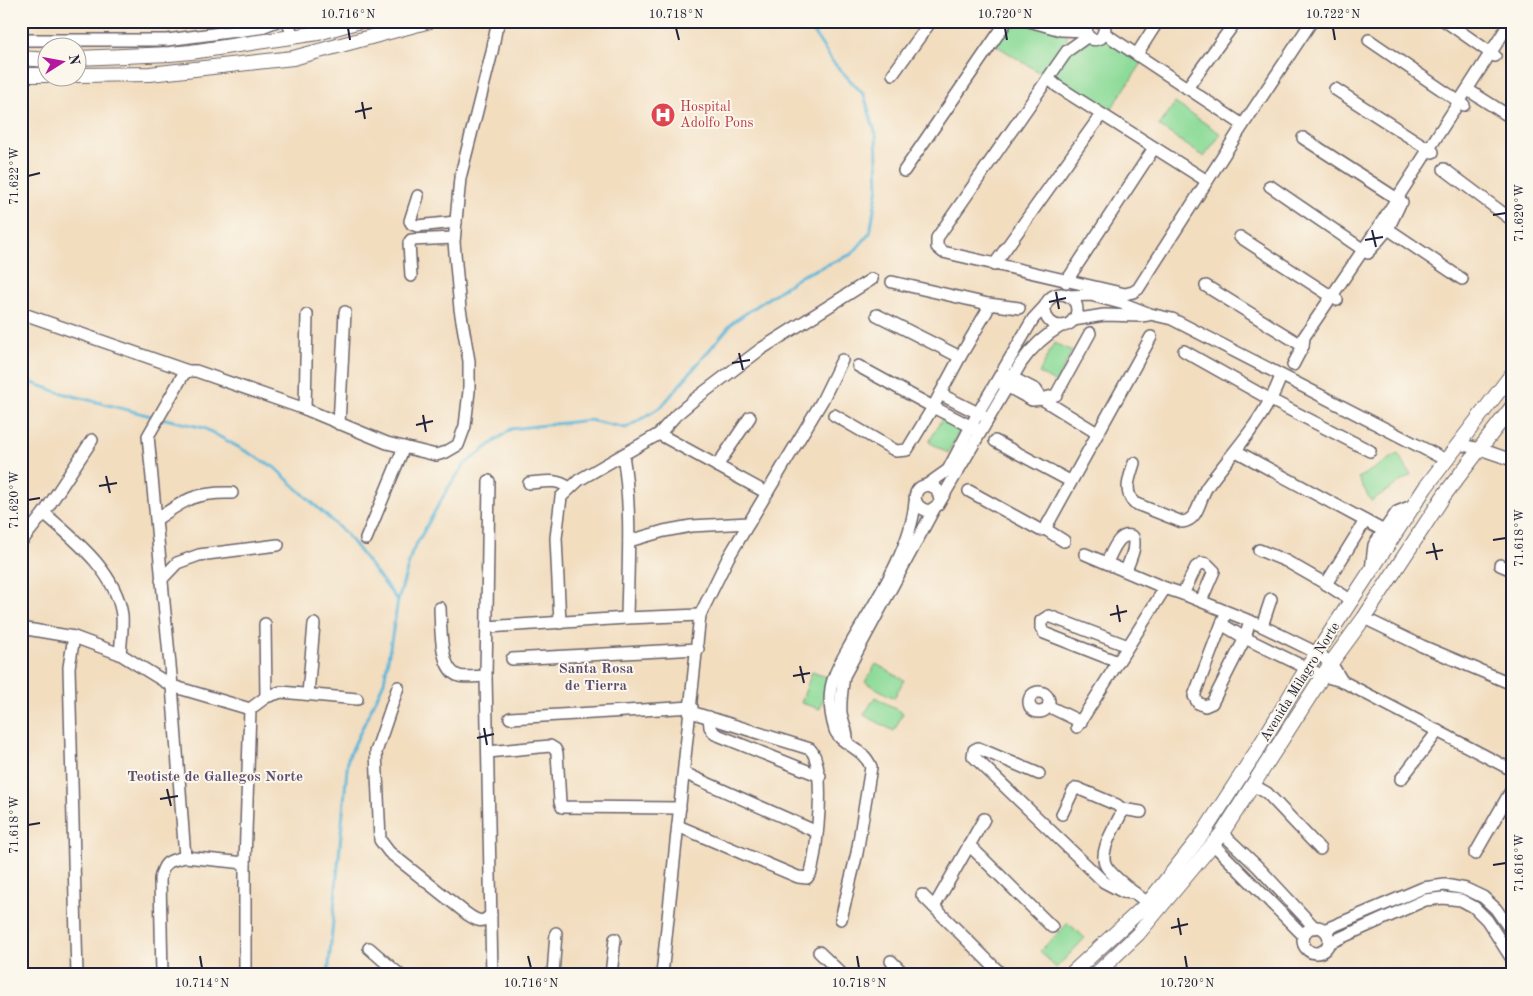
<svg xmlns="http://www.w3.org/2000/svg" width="1533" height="996" viewBox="0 0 1533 996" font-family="'Old Standard TT',serif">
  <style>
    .green { fill: #8ddb99; stroke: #587e6a }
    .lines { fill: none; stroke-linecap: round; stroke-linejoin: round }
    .stream { stroke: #5ab6d8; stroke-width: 3 }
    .minor-casing { stroke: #6b6369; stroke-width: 14 }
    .major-casing { stroke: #6b6369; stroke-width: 16 }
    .minor { stroke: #fff; stroke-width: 11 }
    .major { stroke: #fff; stroke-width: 14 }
    .ticks { fill: none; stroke: #22223b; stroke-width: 2 }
    .labels { text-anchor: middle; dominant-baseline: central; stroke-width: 4; stroke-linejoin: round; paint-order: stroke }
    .health-label { font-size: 14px; fill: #be3a42; stroke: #fbf7ec; text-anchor: start }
    .street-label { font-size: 14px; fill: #22223b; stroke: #fbf7ec }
    .neighbourhood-label { font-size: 15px; font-weight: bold; fill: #5d4c6e; stroke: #fbf7ec }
    .neatline { fill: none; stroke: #22223b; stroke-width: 2 }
    .ticks-label { font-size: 12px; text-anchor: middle; fill: #22223b }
  </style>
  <rect width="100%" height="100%" fill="#fbf7ec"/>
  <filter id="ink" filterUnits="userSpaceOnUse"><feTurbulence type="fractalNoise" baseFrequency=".02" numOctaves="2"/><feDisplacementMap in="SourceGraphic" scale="10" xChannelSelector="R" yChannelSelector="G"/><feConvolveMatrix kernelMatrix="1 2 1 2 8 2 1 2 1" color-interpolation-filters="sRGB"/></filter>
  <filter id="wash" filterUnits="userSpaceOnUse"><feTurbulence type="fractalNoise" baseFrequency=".0096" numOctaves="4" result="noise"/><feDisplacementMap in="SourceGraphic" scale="20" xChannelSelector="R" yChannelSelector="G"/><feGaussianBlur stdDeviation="1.12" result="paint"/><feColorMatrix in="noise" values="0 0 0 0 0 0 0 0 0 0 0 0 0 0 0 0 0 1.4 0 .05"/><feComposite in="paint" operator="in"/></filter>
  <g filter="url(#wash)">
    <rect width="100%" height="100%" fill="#f2ddbf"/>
    <g class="green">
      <polygon points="1009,21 1029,21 1067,34 1067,47 1045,76 994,44"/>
      <path d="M1105,36l39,24 -37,55 -49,-31 -4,-12c16,-22 23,-31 51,-36z"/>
      <polygon points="1175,103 1221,134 1204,157 1159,126"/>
      <polygon points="1054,343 1072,351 1056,383 1039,373"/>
      <polygon points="944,415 962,425 948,453 929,442"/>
      <polygon points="1398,454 1411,475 1371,501 1358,478"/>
      <polygon points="876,664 904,680 894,698 865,682"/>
      <polygon points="812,672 829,678 820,709 801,703"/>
      <polygon points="875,697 903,713 894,731 864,715"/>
      <polygon points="1068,923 1085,938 1056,968 1040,951"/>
    </g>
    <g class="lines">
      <g class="stream">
        <polyline points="21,379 58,392 155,417"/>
        <polyline points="161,418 204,428 274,467 346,534 398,601"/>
        <polyline points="328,975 348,758 384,682 398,601 412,552 448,488 465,464 511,429 589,420 626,428 661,407 733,322 801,276 852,254 870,233 878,187 876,135 864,95 833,62 806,21"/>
      </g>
    </g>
  </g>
  <g filter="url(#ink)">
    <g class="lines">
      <defs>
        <g id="minor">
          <polyline points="285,21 288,22 293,37"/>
          <polyline points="1029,21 1061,30 1086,31"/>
          <path d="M1092,21l-5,5 -1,7c4,7 9,8 15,5l4,-9 -2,-5 -5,-3"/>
          <polyline points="1445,21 1495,56"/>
          <polyline points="1104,33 1243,125"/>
          <polyline points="1088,36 1067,51 937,238 937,247 943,252 1125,294 1133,292 1138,289 1243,125 1312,21"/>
          <polyline points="21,40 167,40 259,28 277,21"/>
          <polyline points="1369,40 1464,105"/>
          <polyline points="1137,54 1158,21"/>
          <polyline points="893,74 931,21"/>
          <polyline points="1048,78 1057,86 1207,181"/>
          <polyline points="1187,88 1236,21"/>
          <polyline points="1335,89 1433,152"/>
          <polyline points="1468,90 1512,118"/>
          <polyline points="1303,138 1402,202"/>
          <polyline points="1444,169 1512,220"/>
          <polyline points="904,171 1007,21"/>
          <polyline points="1270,186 1368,253"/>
          <polyline points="418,196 410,221 412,224 417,226 456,222"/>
          <polyline points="1388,229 1462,279"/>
          <polyline points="1240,237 1337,300"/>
          <polyline points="1371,249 1388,229 1399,206"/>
          <polyline points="994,265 1101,115"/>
          <polyline points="411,276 409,243 411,240 454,238"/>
          <polyline points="892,282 988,304 1019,308"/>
          <polyline points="1066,282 1154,148"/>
          <polyline points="1206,286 1303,346"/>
          <circle cx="1061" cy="310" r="16"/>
          <polyline points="1068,296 1091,295 1124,304 1150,314 1172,319 1446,460"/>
          <polyline points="21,313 188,371 196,371 305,409 387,443 436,455 446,452 458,445 465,426 469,391 469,361 460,309 454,242 460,178 492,52 496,30 500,21"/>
          <polyline points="877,315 960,357"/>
          <polyline points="1073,320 1104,315 1141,316 1148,315"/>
          <polyline points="1184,351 1271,400 1370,451"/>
          <polyline points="1293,365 1303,346 1304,337 1380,225 1511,21"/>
          <polyline points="858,366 933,407 976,429"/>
          <polyline points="1001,383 1032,400 1042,399 1036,390 1007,375"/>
          <polyline points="940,394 984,416"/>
          <polyline points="1042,399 1056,395 1090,333"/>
          <polyline points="1042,399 1097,433"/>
          <polyline points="305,409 307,315"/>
          <polyline points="834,415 896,451 907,450 933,407 960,357 987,311 988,304"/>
          <polyline points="339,424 345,312"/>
          <polyline points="659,434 767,493"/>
          <polyline points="995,441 1070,481"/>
          <polyline points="1458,444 1480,449 1512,460"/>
          <polyline points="1236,451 1384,531"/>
          <path d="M623,455c9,54 5,109 4,163"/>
          <path d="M1134,463c-4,14 -11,27 0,40l48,19c17,-2 17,-23 25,-35 21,-29 46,-55 63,-87 5,-8 8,-16 11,-24"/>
          <polyline points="717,466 750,417"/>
          <polyline points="489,481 486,676 492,975"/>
          <path d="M529,483c15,-1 28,-5 40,5"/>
          <polyline points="927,485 948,470 978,413 1033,319 1046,305"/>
          <polyline points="969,491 1040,530 1045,529 1151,337"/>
          <path d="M940,500l-3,-11c-20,-14 -33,17 -8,22l9,-6 83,-142c11,-16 23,-27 40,-37"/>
          <path d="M44,513c31,27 72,59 78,102 1,13 -1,26 -2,39"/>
          <path d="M157,519c29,-20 39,-27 75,-26"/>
          <polyline points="1045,529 1064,541"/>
          <polyline points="366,539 404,447"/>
          <polyline points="629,541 664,531 691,526 749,523"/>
          <polyline points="21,542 44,513 92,440"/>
          <polyline points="1259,550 1286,561 1326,584 1365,521"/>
          <polyline points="1085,554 1165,588 1183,594 1262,626 1317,653 1331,663 1342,681"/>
          <path d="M1107,562c5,-9 12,-32 26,-25 4,11 -4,24 -7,34"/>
          <polyline points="1500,565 1512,570"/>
          <polyline points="1371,570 1374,545 1397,512 1414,505"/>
          <polyline points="161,580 177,563 199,555 278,545"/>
          <polyline points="1326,584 1352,601"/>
          <polyline points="1183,594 1196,567 1202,563 1207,564 1214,571 1201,601"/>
          <path d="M440,608c1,17 -1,62 19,68 7,2 19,0 27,0"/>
          <polyline points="1224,618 1194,696 1198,703 1205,706 1212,703 1245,638 1250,621"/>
          <polyline points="1364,618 1422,646 1512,684"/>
          <polyline points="560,623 556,538 561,497 579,480 659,434 676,415 695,399 761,349 872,279"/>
          <polyline points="265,624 266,697"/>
          <polyline points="1223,625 1245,638 1323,676 1342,681 1512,770"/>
          <polyline points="1262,626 1271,599"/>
          <polyline points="487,627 627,618 700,615"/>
          <polyline points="21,628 74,637 120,654 172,686 250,709"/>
          <polyline points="74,637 69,667 77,975"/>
          <polyline points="512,659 698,649"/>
          <polyline points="1118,662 1044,633 1041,628 1041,621 1049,616 1128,646"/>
          <path d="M398,687l-22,65 4,88 9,12 78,62c11,7 14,10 24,1"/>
          <circle cx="1039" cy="702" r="10"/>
          <polyline points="308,694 314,624"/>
          <polyline points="1048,706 1081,722"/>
          <polyline points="250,709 266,697 281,692 357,699"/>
          <polyline points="709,717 710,727 715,734 820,776"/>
          <polyline points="510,718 692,707"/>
          <polyline points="1077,727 1165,588"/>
          <path d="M847,742c1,-11 -4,-18 -6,-29 -1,-12 1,-24 3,-37l90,-167"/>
          <polyline points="488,752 550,746 555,749 557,753 560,802 562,807 680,808"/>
          <polyline points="684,773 817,832"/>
          <polyline points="1039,774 978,748 974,750 973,756 1104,882 1123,892 1135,893"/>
          <polyline points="1401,779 1438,731"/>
          <polyline points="1253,785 1267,793 1320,849"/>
          <polyline points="1122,809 1141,812"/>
          <path d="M1062,814l11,-23 4,-3 40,17 5,4 -1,5c-6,13 -23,38 -15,52 7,11 31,29 42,37"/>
          <path d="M678,826l120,51 9,1 4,-6c6,-22 16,-107 -1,-123l-119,-37"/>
          <polyline points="1222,833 1258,867 1315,928"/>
          <polyline points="1213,844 1304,936"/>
          <polyline points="969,845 1052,927"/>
          <polyline points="1475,854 1512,789"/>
          <polyline points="185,857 245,863"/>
          <polyline points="922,895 1002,975"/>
          <polyline points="934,907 984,819"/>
          <path d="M841,919l16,-66 14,-86c-7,-19 -31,-23 -36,-37 -4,-13 -6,-28 -4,-42 3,-17 14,-33 22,-48 24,-41 58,-91 62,-138"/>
          <circle cx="1316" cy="940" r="13"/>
          <polyline points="1324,930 1423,888 1445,885 1466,889 1483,897 1496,909 1512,932"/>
          <polyline points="1329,943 1425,900 1443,898 1461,900 1474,907 1487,920 1512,959"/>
          <polyline points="369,948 400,975"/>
          <polyline points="819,952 843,975"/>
          <polyline points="891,961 905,975"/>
          <path d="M162,975l-2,-96c4,-18 8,-18 25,-22l-13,-171 -24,-250 35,-61 5,-4"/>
          <polyline points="245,975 245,863 250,709"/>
          <polyline points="553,975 556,933"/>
          <polyline points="611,975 615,939"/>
          <polyline points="662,975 700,615 728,558 822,401 842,360"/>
        </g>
        <g id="major">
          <polyline points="21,58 48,60"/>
          <polyline points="78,58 170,54 191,52 318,33 360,21"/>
          <polyline points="21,75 48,75"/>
          <polyline points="78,75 150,74 293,58 430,21"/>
          <polyline points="1070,975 1148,903 1204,832 1256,752 1307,668 1425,488 1512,374"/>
          <polyline points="1095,975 1138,934 1222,833 1331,663 1364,618 1445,494 1512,407"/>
        </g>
      </defs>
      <use href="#minor" class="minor-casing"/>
      <use href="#major" class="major-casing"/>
      <use href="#minor" class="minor"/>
      <use href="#major" class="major"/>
    </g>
  </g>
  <path class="ticks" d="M348,28l2,12M676,28l3,12M1005,28l2,12M1333,28l2,12M362,102l3,17M355,112l17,-4M28,176l12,-3M1493,215l13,-2M1372,230l4,17M1365,240l18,-3M1056,292l3,17M1049,302l17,-4M739,353l4,17M732,363l18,-3M423,415l3,17M416,425l17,-4M106,476l4,17M99,486l18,-3M28,500l12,-2M1493,540l13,-2M1433,543l4,17M1426,553l17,-3M1117,605l3,17M1110,615l17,-4M800,666l4,17M793,676l17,-3M484,728l3,17M477,738l17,-4M167,789l4,17M160,799l18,-3M28,825l12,-2M1493,865l13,-2M1178,918l3,17M1171,928l17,-4M200,956l2,12M528,956l3,12M857,956l2,12M1185,956l2,12"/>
  <defs>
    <symbol id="hospital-disc" viewBox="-11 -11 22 22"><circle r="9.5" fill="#e0444e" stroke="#fbf7ec"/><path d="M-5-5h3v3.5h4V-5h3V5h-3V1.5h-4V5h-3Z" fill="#fff"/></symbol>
  </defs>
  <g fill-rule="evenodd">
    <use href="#hospital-disc" x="649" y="101" width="28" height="28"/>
  </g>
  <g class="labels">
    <g class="health-label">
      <text x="680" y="107">Hospital<tspan x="680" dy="16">Adolfo Pons</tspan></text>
    </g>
    <g class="street-label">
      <text transform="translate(1300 682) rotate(-58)">Avenida Milagro Norte</text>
    </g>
    <g class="neighbourhood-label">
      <text x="596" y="669">Santa Rosa<tspan x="596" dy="17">de Tierra</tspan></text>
      <text x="215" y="777">Teotiste de Gallegos Norte</text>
    </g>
  </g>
  <rect width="1533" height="996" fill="none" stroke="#fbf7ec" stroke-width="55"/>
  <g transform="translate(62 62) rotate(79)"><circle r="24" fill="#fbf7ec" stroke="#a4a2a5"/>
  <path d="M0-4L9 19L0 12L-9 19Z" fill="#b5179e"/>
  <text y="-8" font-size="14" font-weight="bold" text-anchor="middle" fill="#22223b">N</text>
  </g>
  <rect x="28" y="28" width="1478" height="940" class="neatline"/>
  <g class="ticks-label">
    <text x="348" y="18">10.716°N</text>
    <text x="676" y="18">10.718°N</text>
    <text x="1005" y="18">10.720°N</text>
    <text x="1333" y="18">10.722°N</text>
    <text transform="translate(14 176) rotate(-90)" y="4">71.622°W</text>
    <text transform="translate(1519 213) rotate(-90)" y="4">71.620°W</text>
    <text transform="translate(14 500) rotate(-90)" y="4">71.620°W</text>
    <text transform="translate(1519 538) rotate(-90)" y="4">71.618°W</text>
    <text transform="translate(14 825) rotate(-90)" y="4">71.618°W</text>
    <text transform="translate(1519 863) rotate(-90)" y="4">71.616°W</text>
    <text x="202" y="987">10.714°N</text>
    <text x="531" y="987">10.716°N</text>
    <text x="859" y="987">10.718°N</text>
    <text x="1187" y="987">10.720°N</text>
  </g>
</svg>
